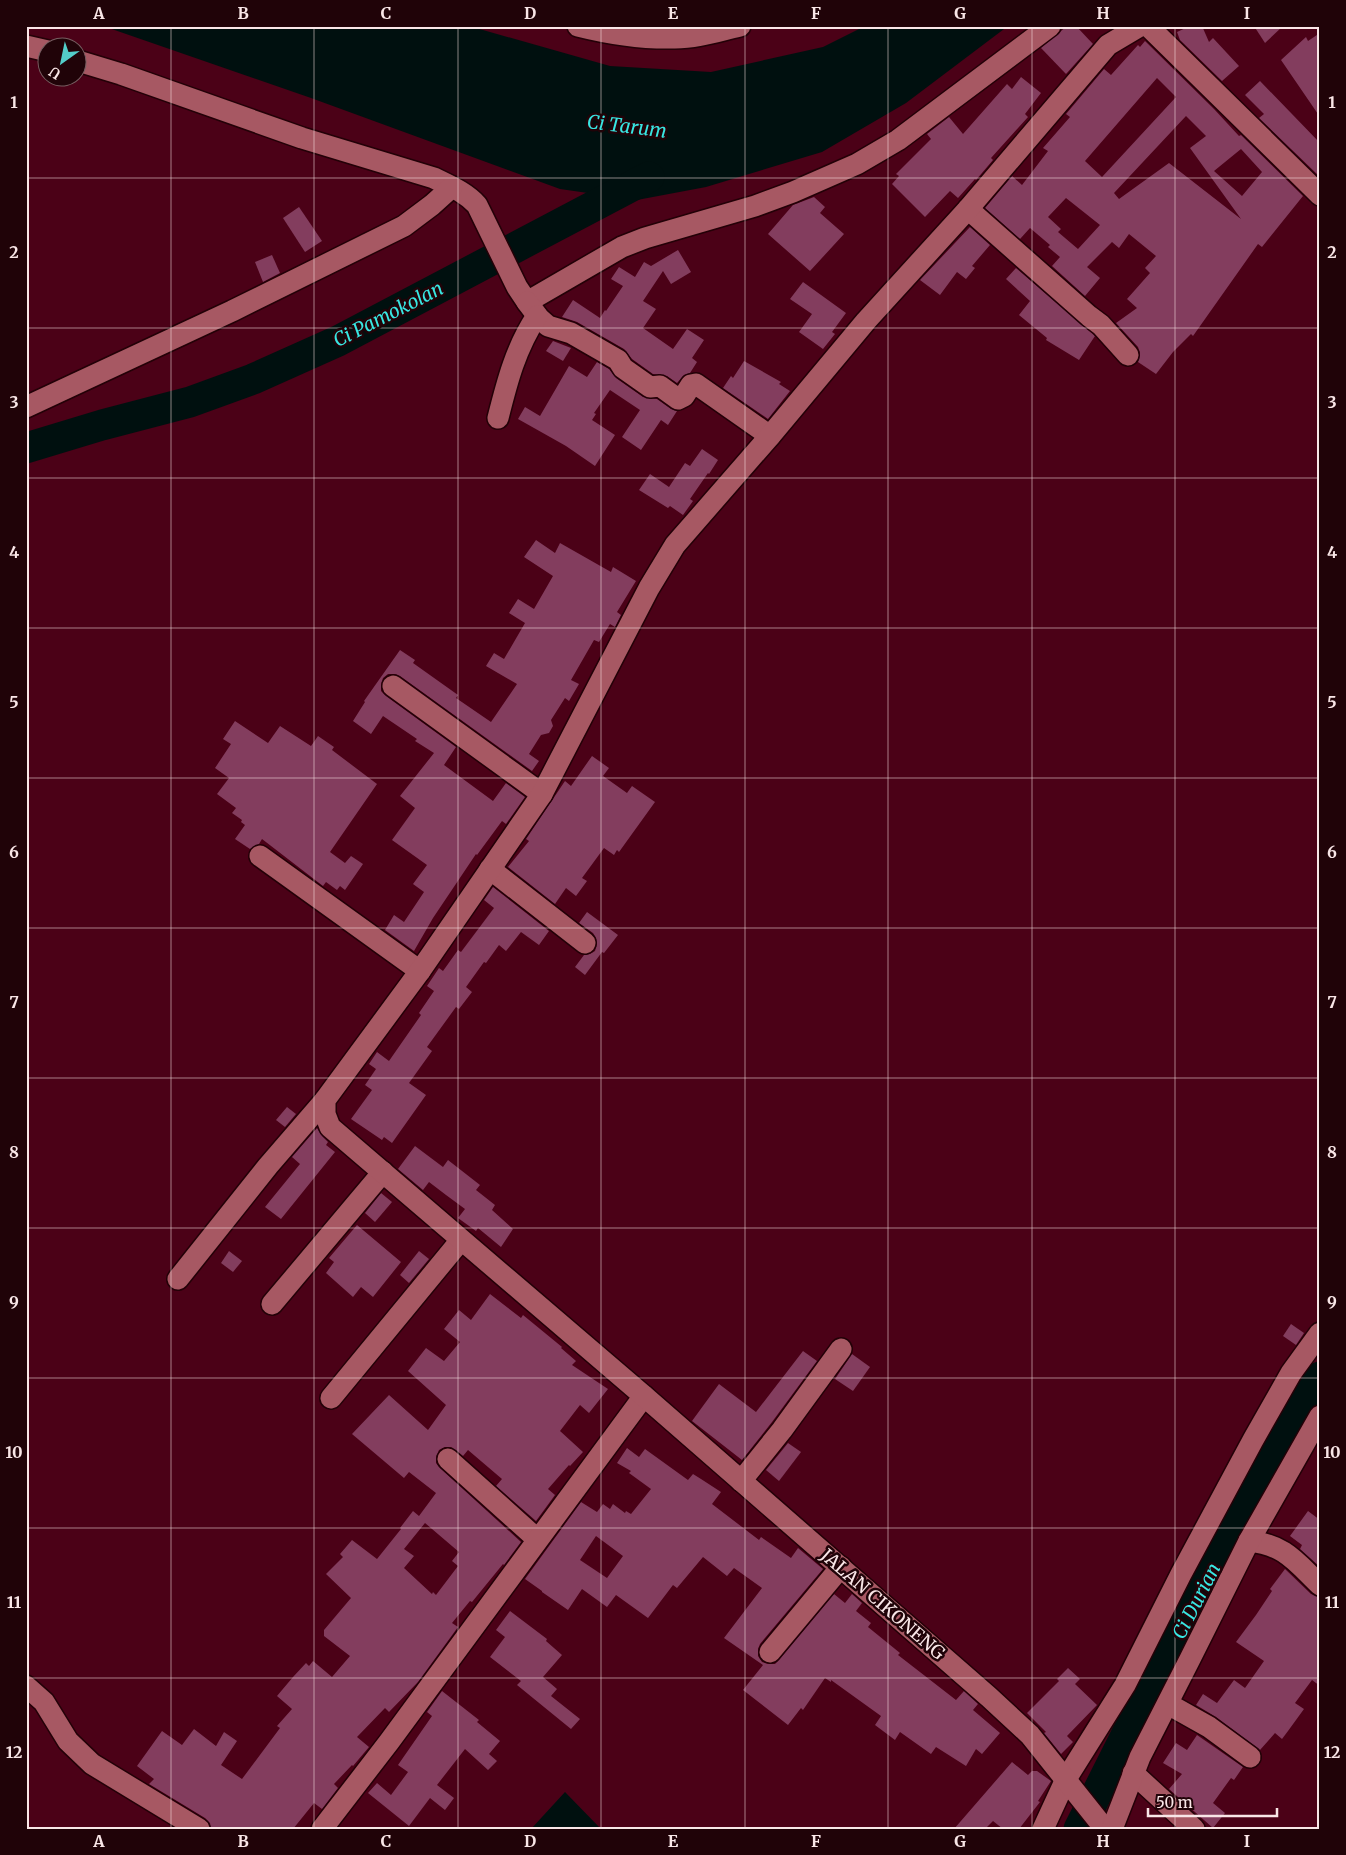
<svg xmlns="http://www.w3.org/2000/svg" width="1346" height="1855" viewBox="0 0 1346 1855" font-family="Merriweather,serif">
  <style>
    .water { fill: #00100f }
    .lines { fill: none; stroke-linecap: round; stroke-linejoin: round }
    .river { stroke: #00100f; stroke-width: 31 }
    .building { fill: #833d5e; fill-rule: evenodd }
    .minor-casing { stroke: #230107; stroke-width: 24 }
    .minor { stroke: #a75863; stroke-width: 21 }
    .grid { fill: none; stroke: #f9e6e7; stroke-width: 1; stroke-opacity: 0.55 }
    .labels { text-anchor: middle; dominant-baseline: central; stroke-width: 5; stroke-linejoin: round; paint-order: stroke }
    .street-label { font-size: 18px; fill: #f9e6e7; stroke: #200308 }
    .water-label { font-size: 19px; font-style: italic; fill: #38e6e2; stroke: #200308 }
    .neatline { fill: none; stroke: #f9e6e7; stroke-width: 2 }
    .grid-label { font-size: 16px; text-anchor: middle; font-weight: bold; fill: #f9e6e7 }
  </style>
  <rect width="100%" height="100%" fill="#4b0117"/>
  <g class="water">
    <polygon points="103,26 469,26 610,66 711,72 823,47 865,26 1008,26 906,103 822,152 706,187 637,200 560,189 311,98"/>
    <polygon points="565,1792 601,1829 531,1829"/>
  </g>
  <g class="lines">
    <g class="river">
      <polyline points="26,448 102,425 190,402 253,379 338,341 649,177"/>
      <polyline points="1079,1829 1160,1668 1280,1438 1320,1377"/>
    </g>
  </g>
  <g class="building">
    <polygon points="1067,26 1076,26 1093,44 1066,74 1041,48"/>
    <polygon points="1190,26 1202,26 1209,42 1213,38 1239,66 1222,81 1180,40 1177,32"/>
    <polygon points="1254,26 1283,26 1265,43"/>
    <polygon points="1320,33 1320,117 1281,60 1306,37 1308,41"/>
    <path d="M1145,41l69,68 25,27 2,-1 62,61 -41,51 -4,-3 -65,92 -2,-2 -18,18 -17,22 -18,-12 2,-9 -2,-6 -22,-24 21,-15 -10,-9 23,-26 -5,-5 11,-12 -27,-22 -10,14 -7,-6 -25,25 13,11 -15,18 -33,-30 8,-9 -12,-10 2,-2 -20,-17 -10,11 -35,-31 27,-32 10,9 26,-34 -5,-3 27,-31 -4,-3 38,-45 7,6 27,-30 2,2zM1157,78l19,19 -74,80 -17,-16zM1186,116l20,20 -16,12 51,71 -72,-56 -50,36 -5,-6zM1241,149l21,23 -20,24 -28,-25zM1066,198l34,27 -22,24 -20,-17 3,-3 -13,-12z"/>
    <polygon points="1021,77 1041,93 1025,114 1028,117 991,158 993,160 976,180 975,179 958,198 950,191 925,217 892,184 899,176 896,174 931,139 927,134 949,117 963,134 1007,84 1012,89"/>
    <polygon points="1260,81 1320,143 1319,176 1259,118 1264,114 1245,95"/>
    <polygon points="814,197 825,207 820,213 844,234 810,271 768,234 793,205"/>
    <polygon points="299,207 322,241 305,252 283,218"/>
    <polygon points="970,227 990,245 972,266 975,268 966,279 957,272 940,295 920,280"/>
    <polygon points="678,250 691,272 671,284 663,271 643,301 656,309 643,328 673,349 687,329 704,340 692,358 697,362 690,373 684,375 677,383 667,376 653,374 632,359 624,349 577,322 562,317 573,300 600,318 605,310 606,311 623,286 611,279 619,267 635,277 644,262 651,266"/>
    <polygon points="272,255 280,273 263,282 255,262"/>
    <polygon points="1016,268 1095,336 1079,360 1046,340 1047,338 1019,315 1030,301 1006,279"/>
    <polygon points="803,282 846,313 832,332 835,334 823,349 799,332 812,314 790,299"/>
    <polygon points="553,341 571,348 563,361 546,351"/>
    <polygon points="744,361 781,382 779,384 790,391 768,419 723,388 731,376 733,378"/>
    <polygon points="597,362 609,369 616,378 643,397 657,399 671,409 677,411 668,425 661,420 641,450 622,437 640,410 610,390 594,413 596,414 592,420 615,435 595,466 566,446 518,419 525,407 540,416 569,366 587,377"/>
    <polygon points="702,449 718,460 709,474 708,473 690,499 693,501 683,515 670,506 668,508 639,490 650,474 669,487 685,463 690,466"/>
    <polygon points="536,540 555,553 560,543 611,572 613,567 636,581 617,612 621,615 615,627 610,624 599,642 594,640 571,680 579,684 569,701 565,698 551,720 553,726 549,733 541,735 529,754 539,761 532,771 400,676 395,674 388,674 383,678 381,684 381,691 386,696 456,747 444,765 493,801 506,783 525,797 506,824 502,821 477,855 476,854 433,918 414,951 385,930 394,915 404,922 424,892 413,884 427,865 392,840 415,808 400,796 434,753 415,741 417,739 383,716 371,734 353,721 365,702 364,701 400,650 415,660 413,663 458,695 456,698 491,722 517,684 486,666 494,653 504,659 525,623 509,613 518,599 534,609 553,576 524,557"/>
    <polygon points="235,721 268,743 280,726 311,746 318,736 334,747 332,750 377,784 330,852 345,863 351,856 363,864 345,890 340,886 337,890 326,882 323,886 262,839 259,844 250,849 235,839 245,825 241,822 242,820 232,813 236,808 217,794 229,778 215,768 231,744 223,739"/>
    <polygon points="592,756 609,768 603,776 627,793 632,786 655,802 619,852 617,850 614,855 604,848 582,878 587,881 576,896 566,888 555,904 508,867 529,841 526,839 565,781 571,786"/>
    <polygon points="493,887 549,931 539,945 521,932 506,951 499,945 486,963 484,962 466,987 472,992 459,1009 456,1007 427,1047 432,1051 409,1083 426,1095 392,1143 384,1137 382,1140 351,1119 372,1090 365,1085 376,1069 369,1064 377,1052 389,1061 421,1015 419,1013 434,991 427,986 439,968 443,971 458,950 461,952 494,908 484,900"/>
    <polygon points="587,912 618,935 604,953 602,952 585,975 575,967 584,955 590,954 595,951 597,944 596,938 593,933 579,923"/>
    <polygon points="287,1107 296,1114 285,1127 276,1120"/>
    <polygon points="317,1128 322,1136 328,1142 326,1145 335,1152 281,1219 265,1207 300,1164 292,1157"/>
    <polygon points="415,1146 443,1167 448,1160 480,1185 476,1190 495,1205 492,1210 513,1229 501,1247 478,1228 476,1231 458,1218 465,1209 446,1195 429,1182 423,1190 398,1169"/>
    <polygon points="381,1193 392,1202 375,1222 365,1213"/>
    <polygon points="357,1225 401,1262 373,1297 361,1287 353,1297 326,1273 334,1262 329,1258"/>
    <polygon points="229,1251 242,1261 233,1272 221,1263"/>
    <polygon points="419,1251 429,1259 409,1283 400,1275"/>
    <path d="M490,1294l31,24 2,-3 39,32 -1,1 15,13 -4,4 36,24 -19,24 -9,-8 -20,26 23,21 -13,14 -1,-1 -21,24 7,6 -19,26 -40,-35 6,-7 -34,-29 -5,6 -12,-9h-6l-6,3 -3,7v6l4,5 81,74 -17,23 -1,-1 -31,38 -2,-1 -18,22 6,4 -40,55 -29,30 -4,-4 -28,29 12,10 -16,19 -1,-1 -18,19 4,4 -16,21 -8,-6 -21,26h-82l-1,-6 -5,-5 -56,-34 5,-5 -17,-13 25,-35 20,14 12,-16 22,17 8,-14 13,9 -16,24 21,14 38,-51 -3,-2 15,-17 -15,-13 16,-19 13,-14 3,3 4,-5 19,16 18,-21 -26,-20v-6l27,-32 -25,-24 17,-17 -3,-3 12,-14 25,19 24,-30 -1,-1 13,-17 6,5 17,-23 -27,-21 -5,6 -52,-44 37,-39 39,35 18,-25 -38,-34 18,-23 18,13 16,-19 -16,-13 15,-19 12,10zM425,1523l34,29 -7,9 6,5 -22,29 -3,-3 -1,2 -28,-26 10,-12 -10,-7z"/>
    <polygon points="1291,1324 1304,1333 1296,1345 1283,1336"/>
    <polygon points="803,1351 817,1361 772,1422 742,1460 692,1421 719,1384 756,1412"/>
    <polygon points="852,1354 870,1367 853,1391 835,1379"/>
    <polygon points="788,1443 801,1452 779,1481 766,1470"/>
    <path d="M627,1448l12,9 6,-8 43,31 5,-6 8,5 20,13 -9,12 47,36 2,-3 30,21 7,-10 25,21 -63,75 -2,5v7l4,6 6,2h7l4,-4 55,-66 11,9 7,-9 10,9 -6,8 15,12 -3,4 32,26 -2,2 58,45 8,-9 14,13 -5,6 27,23 -18,21 -6,-5 -10,17 -30,-19 -5,7 -31,-22 -5,8 -20,-15 6,-9 -50,-36v2l-6,-4 -22,32 -2,-2 -13,17 -45,-35 20,-25 -39,-27 38,-50 -28,-20 -7,8 -24,-19 -26,31 -4,-3 -25,33 -32,-23 -9,12 -25,-18 -14,21 -26,-18v-1l-17,-12 56,-77 16,10 6,-8 7,5 3,-5 12,9 1,-2 5,3 20,-25 -22,-16 2,-2 -14,-8zM596,1536l27,20 -16,22 -27,-18z"/>
    <polygon points="1308,1511 1320,1520 1320,1567 1300,1549 1302,1545 1290,1536"/>
    <polygon points="1285,1569 1311,1594 1320,1597 1320,1686 1312,1680 1295,1703 1304,1709 1288,1731 1282,1739 1275,1733 1260,1750 1216,1717 1196,1705 1203,1694 1217,1703 1234,1680 1245,1688 1264,1661 1236,1642 1256,1615 1272,1591 1270,1589"/>
    <polygon points="510,1611 547,1639 546,1641 562,1655 543,1677 557,1689 551,1696 580,1719 571,1729 517,1685 521,1681 490,1657 505,1637 496,1630"/>
    <polygon points="1068,1668 1080,1679 1075,1684 1097,1705 1067,1736 1073,1742 1061,1754 1044,1733 1046,1732 1027,1713 1059,1681 1057,1679"/>
    <polygon points="442,1691 479,1720 477,1722 500,1741 489,1754 497,1761 488,1770 465,1749 437,1785 454,1798 445,1810 430,1798 409,1826 368,1793 377,1783 391,1795 408,1772 398,1765 432,1716 427,1712"/>
    <polygon points="1197,1735 1243,1767 1234,1780 1231,1778 1213,1803 1225,1813 1213,1828 1169,1789 1182,1774 1163,1763 1176,1743 1187,1750"/>
    <polygon points="1012,1762 1028,1775 1032,1771 1037,1771 1051,1781 1038,1801 1040,1802 1019,1829 1003,1829 993,1821 985,1829 954,1829"/>
  </g>
  <g class="lines">
    <defs>
      <g id="minor">
        <path d="M578,26c32,8 64,13 97,12 22,0 43,-7 65,-12"/>
        <polyline points="1148,26 1320,195"/>
        <polyline points="26,46 48,51"/>
        <path d="M78,61l43,13 181,64 132,40c16,8 31,14 43,27l40,82 10,15 95,-55 23,-9 110,-32 38,-14 64,-28 41,-24 152,-114"/>
        <polyline points="968,209 1089,316 1101,325 1128,355"/>
        <polyline points="527,302 539,318 548,326 571,333 618,360 623,368 650,387 660,386 678,399 684,396 691,385 696,384 770,436"/>
        <polyline points="26,407 232,311 404,226 432,205 452,187"/>
        <path d="M498,418c9,-36 18,-71 39,-102"/>
        <polyline points="393,686 542,794"/>
        <polyline points="260,856 420,971"/>
        <polyline points="490,869 585,943"/>
        <polyline points="178,1279 268,1166 325,1100"/>
        <polyline points="272,1304 383,1172"/>
        <polyline points="331,1398 461,1240"/>
        <polyline points="448,1459 537,1539"/>
        <polyline points="741,1481 782,1430 841,1349"/>
        <path d="M1249,1541c36,4 46,20 71,44"/>
        <polyline points="770,1652 841,1567"/>
        <polyline points="26,1686 44,1702 68,1741 92,1764 199,1829"/>
        <polyline points="1168,1704 1209,1727 1250,1757"/>
        <polyline points="1133,1773 1194,1829"/>
        <polyline points="322,1829 389,1742 644,1396"/>
        <polyline points="1043,1829 1066,1779 1125,1685 1181,1574 1253,1440 1291,1373 1320,1333"/>
        <polyline points="1105,1829 1030,1735 989,1697 644,1396 330,1127 325,1114 325,1100 420,971 542,794 649,588 675,545 770,436 866,321 968,209 1108,45 1140,26"/>
        <polyline points="1112,1829 1140,1757 1190,1659 1249,1541 1320,1416"/>
      </g>
    </defs>
    <use href="#minor" class="minor-casing"/>
    <use href="#minor" class="minor"/>
  </g>
  <path class="grid" d="M171,26v1803M314,26v1803M458,26v1803M601,26v1803M745,26v1803M888,26v1803M1032,26v1803M1175,26v1803M26,178h1294M26,328h1294M26,478h1294M26,628h1294M26,778h1294M26,928h1294M26,1078h1294M26,1228h1294M26,1378h1294M26,1528h1294M26,1678h1294"/>
  <g class="labels">
    <g class="street-label">
      <text transform="translate(883 1604) rotate(41)">JALAN CIKONENG</text>
    </g>
    <g class="water-label">
      <text transform="translate(627 126) rotate(7)">Ci Tarum</text>
      <text transform="translate(388 314) rotate(-27)">Ci Pamokolan</text>
      <text transform="translate(1196 1601) rotate(-63)">Ci Durian</text>
    </g>
  </g>
  <rect width="1346" height="1855" fill="none" stroke="#200308" stroke-width="55"/>
  <g transform="translate(62 62) rotate(213)"><circle r="24" fill="#200308" stroke="#775e61"/>
  <path d="M0-4L9 19L0 12L-9 19Z" fill="#53cdc9"/>
  <text y="-8" font-size="14" font-weight="bold" text-anchor="middle" fill="#f9e6e7">U</text>
  </g>
  <path d="M1148 1808v8h129v-8" fill="none" stroke="#f9e6e7" stroke-width="2.5"/>
  <text x="1156" y="1808" font-size="15" fill="#f9e6e7" stroke="#200308" stroke-width="4" paint-order="stroke">50 m</text>
  <rect x="28" y="28" width="1290" height="1800" class="neatline"/>
  <g class="grid-label">
    <text x="99" y="19">A</text>
    <text x="243" y="19">B</text>
    <text x="386" y="19">C</text>
    <text x="530" y="19">D</text>
    <text x="673" y="19">E</text>
    <text x="816" y="19">F</text>
    <text x="960" y="19">G</text>
    <text x="1103" y="19">H</text>
    <text x="1247" y="19">I</text>
    <text x="14" y="108">1</text>
    <text x="1332" y="108">1</text>
    <text x="14" y="258">2</text>
    <text x="1332" y="258">2</text>
    <text x="14" y="408">3</text>
    <text x="1332" y="408">3</text>
    <text x="14" y="558">4</text>
    <text x="1332" y="558">4</text>
    <text x="14" y="708">5</text>
    <text x="1332" y="708">5</text>
    <text x="14" y="858">6</text>
    <text x="1332" y="858">6</text>
    <text x="14" y="1008">7</text>
    <text x="1332" y="1008">7</text>
    <text x="14" y="1158">8</text>
    <text x="1332" y="1158">8</text>
    <text x="14" y="1308">9</text>
    <text x="1332" y="1308">9</text>
    <text x="14" y="1458">10</text>
    <text x="1332" y="1458">10</text>
    <text x="14" y="1608">11</text>
    <text x="1332" y="1608">11</text>
    <text x="14" y="1758">12</text>
    <text x="1332" y="1758">12</text>
    <text x="99" y="1847">A</text>
    <text x="243" y="1847">B</text>
    <text x="386" y="1847">C</text>
    <text x="530" y="1847">D</text>
    <text x="673" y="1847">E</text>
    <text x="816" y="1847">F</text>
    <text x="960" y="1847">G</text>
    <text x="1103" y="1847">H</text>
    <text x="1247" y="1847">I</text>
  </g>
</svg>
